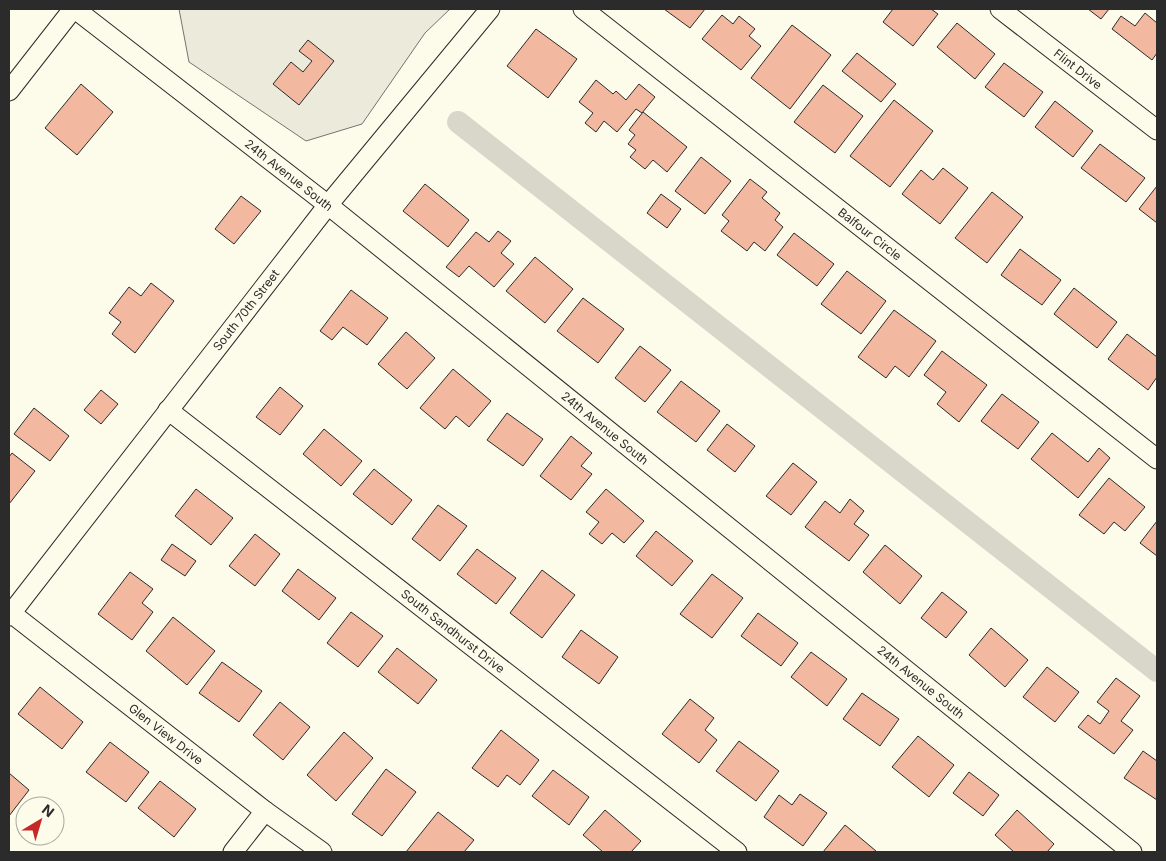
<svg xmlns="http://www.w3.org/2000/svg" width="1166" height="861" viewBox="0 0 1166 861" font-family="Inter,sans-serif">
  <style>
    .green { fill: #ecebdb; stroke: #74746e }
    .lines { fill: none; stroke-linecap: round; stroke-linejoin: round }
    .canal { stroke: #d8d7c9; stroke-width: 22 }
    .building { fill: #f2b8a0; stroke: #2b2b2b }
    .minor-casing { stroke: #2b2b2b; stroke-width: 21 }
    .minor { stroke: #fdfbea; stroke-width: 19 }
    .labels { text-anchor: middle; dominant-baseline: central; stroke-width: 4; stroke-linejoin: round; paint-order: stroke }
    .street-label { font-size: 12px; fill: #2b2b2b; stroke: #fdfbea }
  </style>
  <rect width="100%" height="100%" fill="#fdfbea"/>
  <polygon class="green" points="179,9 450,9 425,33 362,124 306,141 189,62"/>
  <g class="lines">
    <polyline class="canal" points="458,122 1157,671"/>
  </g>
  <g class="building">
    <polygon points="664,9 705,9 690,28"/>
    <polygon points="893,9 931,9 938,14 913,46 883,22"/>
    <polygon points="1088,9 1109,9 1101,19"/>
    <polygon points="1145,13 1157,23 1157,53 1152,60 1112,29 1121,16 1135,26"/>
    <polygon points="722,15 733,24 739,16 755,29 749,36 761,46 741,70 702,39"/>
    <polygon points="957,23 995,54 975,79 937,47"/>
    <polygon points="792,25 831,55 790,109 751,78"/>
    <polygon points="536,29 577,59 548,98 507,66"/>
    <polygon points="308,40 334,61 299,105 273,84 291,62 303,72 312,61 299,51"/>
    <polygon points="857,53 896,84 881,102 842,71"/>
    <polygon points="1004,63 1043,92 1024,117 985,87"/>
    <polygon points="596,80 613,94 616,91 626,100 639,84 655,97 642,113 636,109 617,132 604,121 596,132 585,123 593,113 579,102"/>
    <polygon points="81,84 113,112 77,155 45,128"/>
    <polygon points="823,85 863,116 835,153 794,122"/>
    <polygon points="894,100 933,131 890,187 850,156"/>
    <polygon points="1055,101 1093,131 1073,157 1035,127"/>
    <polygon points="643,112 687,147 667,172 653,160 645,169 630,157 636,150 628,144 635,135 629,130"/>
    <polygon points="1100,144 1145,178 1126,202 1081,168"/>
    <polygon points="701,157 731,181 705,214 675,191"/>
    <polygon points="943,168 968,188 940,224 902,194 921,170 933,180"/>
    <polygon points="750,179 767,192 762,198 780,213 775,220 783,227 765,251 754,242 747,251 721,231 729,221 722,215"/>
    <polygon points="425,184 469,220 448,247 403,211"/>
    <polygon points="1157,186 1157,223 1139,209"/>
    <polygon points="992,192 1023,217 987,263 955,238"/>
    <polygon points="661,194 681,209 667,228 647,213"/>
    <polygon points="241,196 261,211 234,244 215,229"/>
    <polygon points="498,231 511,241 501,253 514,264 494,287 469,266 459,277 446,267 476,232 489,242"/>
    <polygon points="794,233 834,264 817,286 777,255"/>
    <polygon points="1020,249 1061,280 1042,305 1001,275"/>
    <polygon points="535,257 573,289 545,323 506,291"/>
    <polygon points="847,271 886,301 861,334 821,304"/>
    <polygon points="151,283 174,301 135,353 112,334 121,322 109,313 129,287 141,296"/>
    <polygon points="1074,288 1117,322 1097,348 1054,314"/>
    <polygon points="351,290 388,318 367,345 343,327 332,340 320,331"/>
    <polygon points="583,298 624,329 598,363 557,331"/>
    <polygon points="894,310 936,341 909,377 895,366 886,378 858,357"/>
    <polygon points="406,332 435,358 407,389 378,364"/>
    <polygon points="1127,334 1157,357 1157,377 1148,390 1108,359"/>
    <polygon points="640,346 671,370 645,402 615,378"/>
    <polygon points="942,351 987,385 959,422 937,404 946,392 924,375"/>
    <polygon points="453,369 491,401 469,427 456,416 445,429 420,408"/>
    <polygon points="681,381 720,411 696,442 657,412"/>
    <polygon points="280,387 303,406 280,435 256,417"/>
    <polygon points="101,390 118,404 101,424 84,410"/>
    <polygon points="1002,394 1039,422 1018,449 981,421"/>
    <polygon points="34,408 69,436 50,461 14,434"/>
    <polygon points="507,413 543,439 523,466 487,440"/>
    <polygon points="727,424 755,446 735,472 707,450"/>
    <polygon points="324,429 362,461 341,486 303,454"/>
    <polygon points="1052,433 1088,462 1099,448 1110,458 1078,498 1031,459"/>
    <polygon points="571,436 592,453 581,466 592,474 571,500 540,476"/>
    <polygon points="12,453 35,471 9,504 9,457"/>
    <polygon points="793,463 817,482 791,515 766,496"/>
    <polygon points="374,469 412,500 392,525 353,494"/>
    <polygon points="1109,478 1145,507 1125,531 1114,522 1104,534 1079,515"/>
    <polygon points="196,489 233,518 211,545 175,516"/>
    <polygon points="606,489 644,521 624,543 612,533 602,544 589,534 599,522 586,512"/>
    <polygon points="850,499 864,511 854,524 869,535 849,561 805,527 825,501 840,513"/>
    <polygon points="438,505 467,526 440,561 412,539"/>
    <polygon points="1157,521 1157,556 1140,543"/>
    <polygon points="656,531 693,561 672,586 636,556"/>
    <polygon points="255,534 280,554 255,586 229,566"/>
    <polygon points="172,544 196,561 185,576 161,560"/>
    <polygon points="885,545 922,576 900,604 863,572"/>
    <polygon points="477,549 516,578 496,604 457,574"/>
    <polygon points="298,569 336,598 319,620 282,591"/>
    <polygon points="542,570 575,595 542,638 510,613"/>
    <polygon points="130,572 153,589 142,603 153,612 132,640 98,614"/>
    <polygon points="712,574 743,598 712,638 680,614"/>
    <polygon points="942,592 967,612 946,638 921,618"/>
    <polygon points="351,612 383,636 358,667 327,643"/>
    <polygon points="758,613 798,643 781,666 741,636"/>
    <polygon points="173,617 215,651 187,685 146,651"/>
    <polygon points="991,628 1028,660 1005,687 969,655"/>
    <polygon points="581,630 618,657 599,684 562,657"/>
    <polygon points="397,648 437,680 418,704 378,672"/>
    <polygon points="811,652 847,679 827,706 791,677"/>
    <polygon points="222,662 262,691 239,722 199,693"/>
    <polygon points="1047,667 1079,692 1055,722 1023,697"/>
    <polygon points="1116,678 1140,696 1121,721 1133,730 1114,754 1078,727 1088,715 1100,724 1109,711 1097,702"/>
    <polygon points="40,687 83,722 62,749 18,714"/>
    <polygon points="862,693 899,719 880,746 843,719"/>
    <polygon points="690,699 714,718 705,730 717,740 699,763 662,734"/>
    <polygon points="280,702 310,727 283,760 253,735"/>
    <polygon points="501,730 539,760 520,785 507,775 498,787 472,768"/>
    <polygon points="344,732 373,758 336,801 307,775"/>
    <polygon points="918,736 954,765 929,797 892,767"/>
    <polygon points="739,741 779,771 756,801 716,771"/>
    <polygon points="110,742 149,772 126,802 86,772"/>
    <polygon points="1143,751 1157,761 1157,800 1124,778"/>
    <polygon points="386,769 416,792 382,836 352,814"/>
    <polygon points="553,770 589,797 569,825 532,796"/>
    <polygon points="969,772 999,795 983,816 953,793"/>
    <polygon points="9,773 29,790 9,816"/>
    <polygon points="160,781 196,809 174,837 138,808"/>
    <polygon points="800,794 827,813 803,846 764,817 779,795 792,805"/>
    <polygon points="605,810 641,841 631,852 603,852 583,835"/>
    <polygon points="1017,810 1054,844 1047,852 1014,852 995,835"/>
    <polygon points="438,812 474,840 464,852 406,852"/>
    <polygon points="845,825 876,851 875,852 823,852"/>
  </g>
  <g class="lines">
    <defs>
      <g id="minor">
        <polyline points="75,9 328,205 1132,852"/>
        <polyline points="583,9 1157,459"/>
        <polyline points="1000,9 1157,130"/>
        <polyline points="9,91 73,9"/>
        <polyline points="168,410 737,852"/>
        <polyline points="11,613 265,811 322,852"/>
        <polyline points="9,616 328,205 490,9"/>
        <polyline points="233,852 265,811"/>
      </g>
    </defs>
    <use href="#minor" class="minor-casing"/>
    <use href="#minor" class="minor"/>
  </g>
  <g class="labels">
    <g class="street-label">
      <text transform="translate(1078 69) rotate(38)">Flint Drive</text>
      <text transform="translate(289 175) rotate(38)">24th Avenue South</text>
      <text transform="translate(870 234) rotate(38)">Balfour Circle</text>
      <text transform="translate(246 310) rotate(-52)">South 70th Street</text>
      <text transform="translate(605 428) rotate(39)">24th Avenue South</text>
      <text transform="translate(453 631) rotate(38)">South Sandhurst Drive</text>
      <text transform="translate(921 682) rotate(39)">24th Avenue South</text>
      <text transform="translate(166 734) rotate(38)">Glen View Drive</text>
    </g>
  </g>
  <rect width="1166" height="861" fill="none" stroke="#2b2b2b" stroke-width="20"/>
  <g transform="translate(40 821) rotate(38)"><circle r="24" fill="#fdfbea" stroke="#a9a89e"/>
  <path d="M0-4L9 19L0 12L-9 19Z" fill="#c62828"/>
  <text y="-8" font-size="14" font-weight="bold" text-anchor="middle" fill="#2b2b2b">N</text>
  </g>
</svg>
